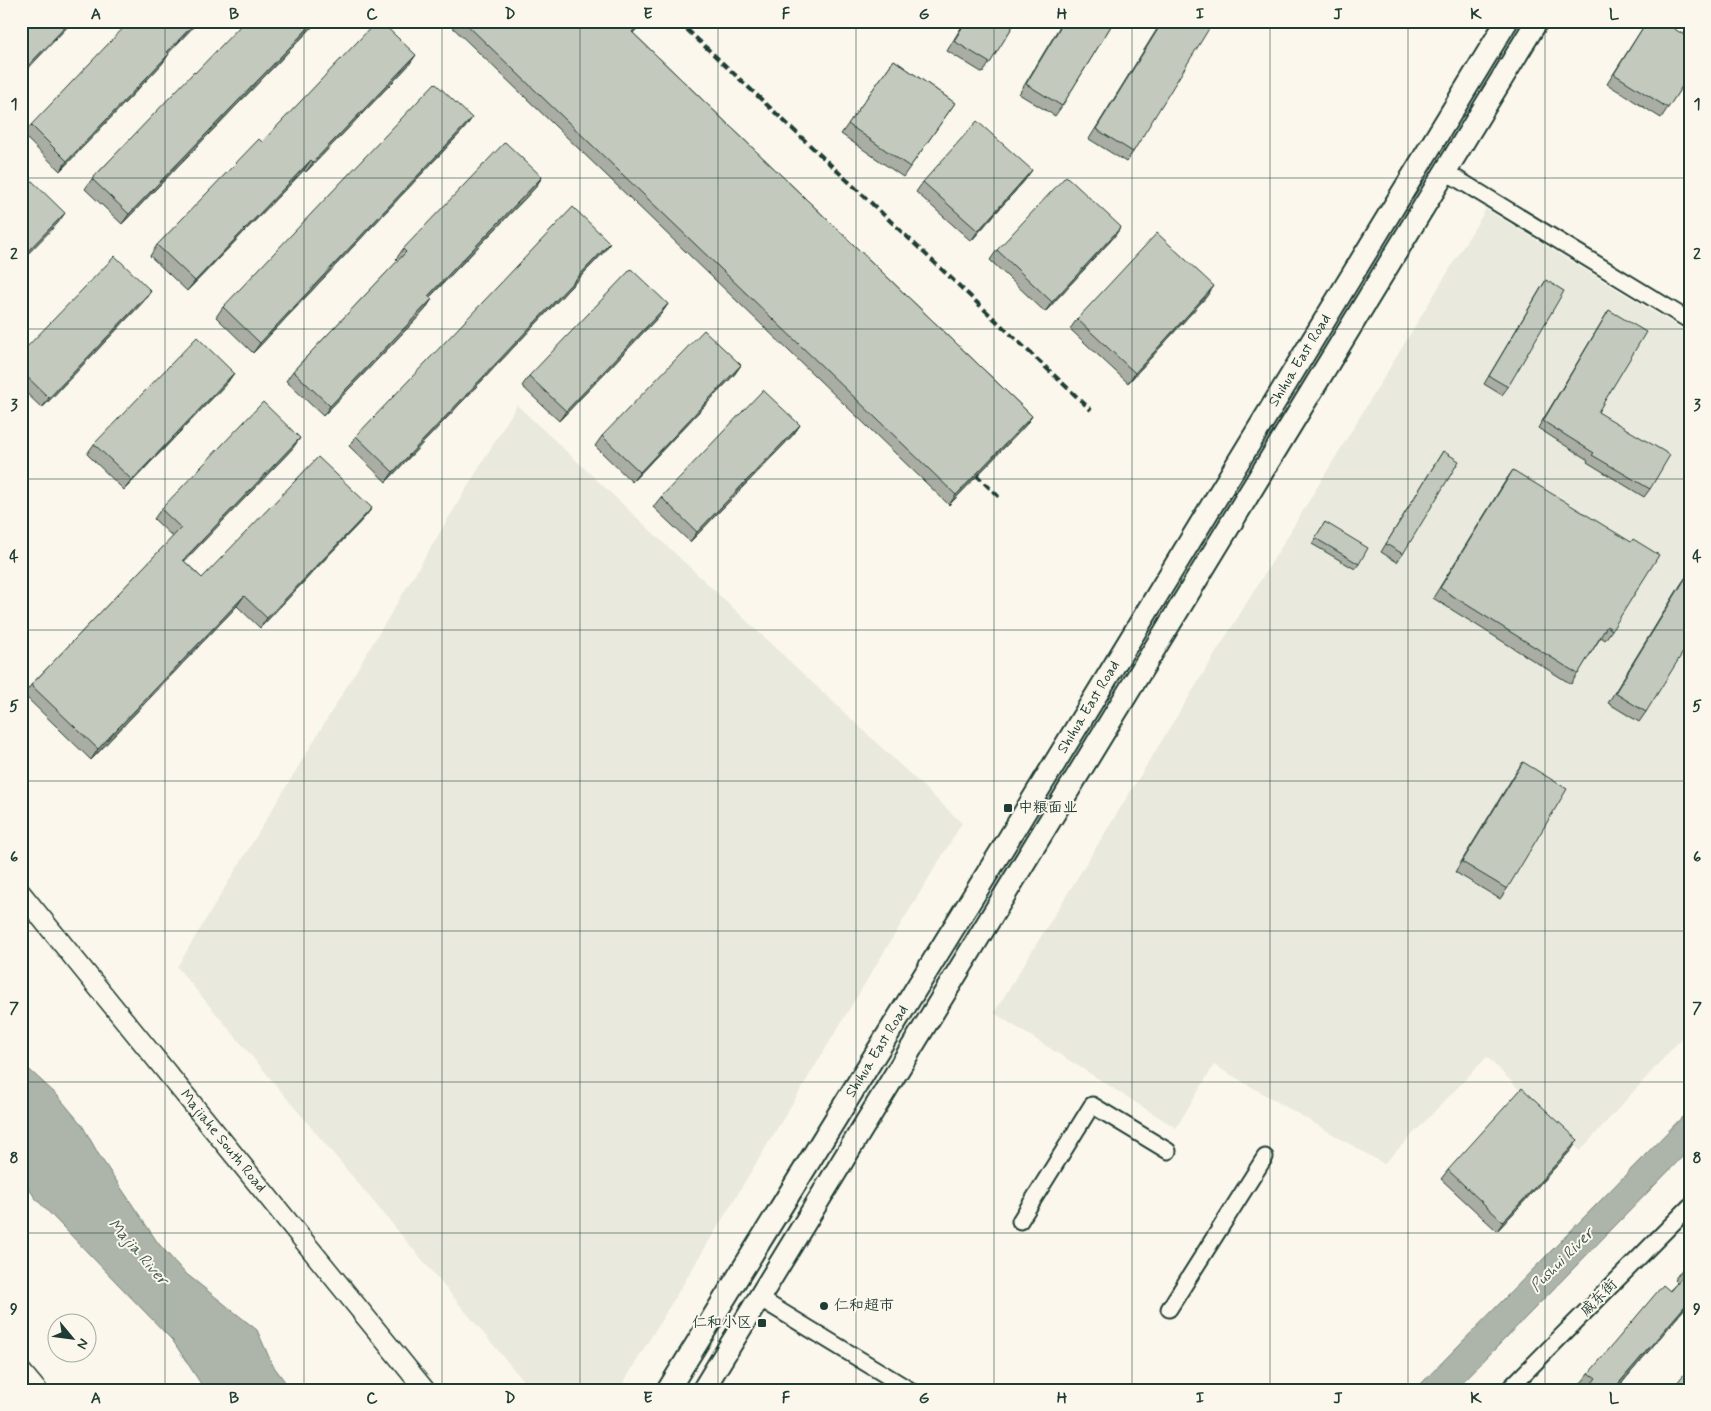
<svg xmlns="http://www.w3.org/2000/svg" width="1711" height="1411" viewBox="0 0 1711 1411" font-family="Mynerve,'LXGW WenKai TC',sans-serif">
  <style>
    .built { fill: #eae9de }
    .water { fill: #adb4aa; stroke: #74847b }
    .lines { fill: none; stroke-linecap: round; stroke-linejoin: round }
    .minor-casing { stroke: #1f3d34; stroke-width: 19 }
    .tertiary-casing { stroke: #1f3d34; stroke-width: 22 }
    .secondary-casing { stroke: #1f3d34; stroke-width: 25 }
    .minor { stroke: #fbf7ec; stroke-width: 15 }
    .tertiary { stroke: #fbf7ec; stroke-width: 19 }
    .secondary { stroke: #fbf7ec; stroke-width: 21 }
    .rail { stroke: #1f3d34; stroke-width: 4; stroke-dasharray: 8 4; stroke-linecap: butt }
    .wall { fill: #a9ada3; stroke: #1f3d34 }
    .shaded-wall { fill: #898d85; stroke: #1f3d34 }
    .building { fill: #c4c9be; stroke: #1f3d34 }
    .grid { fill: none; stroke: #1f3d34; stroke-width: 1; stroke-opacity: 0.55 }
    .poi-dot { fill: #1f3d34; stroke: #fbf7ec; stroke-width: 2 }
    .labels { text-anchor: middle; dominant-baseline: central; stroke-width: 4; stroke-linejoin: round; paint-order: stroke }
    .street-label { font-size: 15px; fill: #1f3d34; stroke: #fbf7ec }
    .poi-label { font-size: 15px; fill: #1f3d34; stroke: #fbf7ec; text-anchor: start }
    .water-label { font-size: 16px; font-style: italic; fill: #425b52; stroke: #fbf7ec }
    .neatline { fill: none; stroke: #1f3d34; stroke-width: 2 }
    .grid-label { font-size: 16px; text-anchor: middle; font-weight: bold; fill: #1f3d34 }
  </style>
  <rect width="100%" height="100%" fill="#fbf7ec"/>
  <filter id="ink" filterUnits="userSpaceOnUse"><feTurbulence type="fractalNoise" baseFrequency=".02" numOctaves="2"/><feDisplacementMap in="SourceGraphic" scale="10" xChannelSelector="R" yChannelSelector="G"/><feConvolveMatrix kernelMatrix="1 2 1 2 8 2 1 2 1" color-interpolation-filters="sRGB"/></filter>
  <g filter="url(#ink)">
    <g class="built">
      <polygon points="1486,209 1690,334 1690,1029 1580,1151 1487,1057 1384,1164 1214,1065 1176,1128 994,1013 1278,552"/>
      <polygon points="517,405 962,823 619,1390 531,1390 177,967"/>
    </g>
    <g class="water">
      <polygon points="21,1062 57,1095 82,1125 99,1155 158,1243 184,1272 257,1330 272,1364 291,1390 205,1390 173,1341 36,1199 21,1178"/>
      <polygon points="1690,1109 1690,1149 1455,1390 1415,1390"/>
    </g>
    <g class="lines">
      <defs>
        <g id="minor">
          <polyline points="1446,172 1690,321"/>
          <polyline points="1020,1221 1092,1105 1168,1151"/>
          <polyline points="759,1298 910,1390"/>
          <polyline points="1169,1309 1265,1157"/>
          <polyline points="1508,1390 1690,1206"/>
        </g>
        <g id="tertiary">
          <path id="s1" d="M21,893l404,497"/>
          <polyline points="21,1371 37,1390"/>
        </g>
        <g id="secondary">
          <path id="s2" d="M668,1390l335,-542 504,-827"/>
          <polyline points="703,1390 1537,21"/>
        </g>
      </defs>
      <use href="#minor" class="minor-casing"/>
      <use href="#tertiary" class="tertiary-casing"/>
      <use href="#secondary" class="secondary-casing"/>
      <use href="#minor" class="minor"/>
      <use href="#tertiary" class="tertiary"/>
      <use href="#secondary" class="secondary"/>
      <g class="rail">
        <polyline points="678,21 1091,410"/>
        <polyline points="967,466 1000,498"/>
      </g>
    </g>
    <g class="wall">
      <polygon points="318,21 122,224 85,189 92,179 195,73"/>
      <polygon points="446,21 644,21 633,33 1032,416 1025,426 949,505"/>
      <polygon points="965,21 1016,21 983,73 947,51"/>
      <polygon points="1063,21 1114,21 1062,106 1055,116 1019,94"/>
      <polygon points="1162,21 1200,21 1133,152 1126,162 1089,139"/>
      <polygon points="1647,21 1662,21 1683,35 1690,24 1690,74 1661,118 1607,84"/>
      <polygon points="169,53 162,64 60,171 23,135 31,125"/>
      <polygon points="894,60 955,103 903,177 841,134"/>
      <polygon points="409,65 306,172 304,170 187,291 150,256 157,245 262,142"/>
      <polygon points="465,128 253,353 216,317 223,307"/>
      <polygon points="542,177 535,188 430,297 425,310 323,416 286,381 293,371 398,261 396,259 403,249"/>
      <polygon points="1025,180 971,241 916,192 923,182"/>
      <polygon points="1114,237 1045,312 990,260 997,250"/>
      <polygon points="610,243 603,253 386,482 349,446 356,436"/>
      <polygon points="1546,280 1508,387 1502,395 1484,384 1541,288"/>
      <polygon points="1207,296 1128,383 1070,329 1077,319"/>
      <polygon points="144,301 42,408 21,388 21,353"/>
      <polygon points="668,304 661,314 559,421 522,386 529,376"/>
      <polygon points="1609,310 1598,412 1650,489 1644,497 1587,462 1588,460 1538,428 1604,318"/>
      <polygon points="741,365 734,375 632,482 595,446 602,436"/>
      <polygon points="234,373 227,383 124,490 87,454 94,444"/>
      <polygon points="800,425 793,435 690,542 653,507 661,497"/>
      <polygon points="293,448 184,561 202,578 372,508 364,518 260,628 237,606 91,760 24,695 31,685 173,537 154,519 161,509"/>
      <polygon points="1443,451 1403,554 1397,562 1381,552"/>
      <polygon points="1513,470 1612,630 1605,640 1601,637 1571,684 1433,598 1506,480"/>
      <polygon points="1325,522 1359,564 1355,569 1312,544"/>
      <polygon points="1688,574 1646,712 1639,722 1608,703 1681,584"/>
      <polygon points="1523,762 1507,889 1500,899 1455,872 1516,772"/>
      <polygon points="1572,1149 1497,1231 1441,1179 1448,1170"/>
      <polygon points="1690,1259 1690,1302 1616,1390 1581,1390 1578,1387 1589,1373 1677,1283 1674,1280"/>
    </g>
    <g class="shaded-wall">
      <polygon points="71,21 73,21 21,76 21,73"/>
      <polygon points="197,21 199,21 160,62 167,52"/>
      <polygon points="315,21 318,21 122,224 129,214"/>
      <polygon points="642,21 644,21 625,42 632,32"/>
      <polygon points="169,54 162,64 60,171 67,161"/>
      <polygon points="416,55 409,65 306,172 313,162"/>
      <polygon points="472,118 465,128 253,353 260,343"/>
      <polygon points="311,160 304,170 187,291 195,281"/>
      <polygon points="1032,170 1025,180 971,241 978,231"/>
      <polygon points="542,177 535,188 421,306 428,296"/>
      <polygon points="65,213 58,223 21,261 21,258"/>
      <polygon points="1121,227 1114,237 1045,312 1052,302"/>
      <polygon points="610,243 603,253 386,482 393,472"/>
      <polygon points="1214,286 1207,296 1128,383 1135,373"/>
      <polygon points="151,291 144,301 42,408 49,398"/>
      <polygon points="432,299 425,310 323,416 330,406"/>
      <polygon points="668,304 661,314 559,421 566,411"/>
      <polygon points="741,365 734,375 632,482 640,472"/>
      <polygon points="234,373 227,383 124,490 132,480"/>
      <polygon points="1032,416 1025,426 949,505 956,495"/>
      <polygon points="800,425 793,435 690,542 697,532"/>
      <polygon points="300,438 293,448 176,570 183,560"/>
      <polygon points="372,508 364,518 260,628 267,618"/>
      <polygon points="244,596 237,606 91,760 98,749"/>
      <polygon points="1578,1140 1572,1149 1497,1231 1503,1222"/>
      <polygon points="1690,1300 1690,1302 1616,1390 1613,1390"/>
    </g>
    <g class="building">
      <polygon points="21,21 71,21 21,73"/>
      <polygon points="130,21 197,21 167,52 169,54 67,161 31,125"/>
      <polygon points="245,21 315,21 129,214 92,179 194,72 195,73"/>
      <polygon points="377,21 380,21 416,55 313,162 311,160 195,281 157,245 259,139 262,142"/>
      <polygon points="463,21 642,21 632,32 1032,416 956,495"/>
      <polygon points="966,21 1016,21 990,63 954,41"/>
      <polygon points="1064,21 1114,21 1062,106 1026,84"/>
      <polygon points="1163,21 1200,21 1210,27 1133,152 1096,129"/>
      <polygon points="1647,21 1662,21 1684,35 1690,25 1690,74 1668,108 1614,74"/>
      <polygon points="894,60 955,103 910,167 848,124"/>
      <polygon points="435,83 472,118 260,343 223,307"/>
      <polygon points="977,121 1032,170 978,231 923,182"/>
      <polygon points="505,142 542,177 428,296 432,299 330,406 293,371 406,252 403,249"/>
      <polygon points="1066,176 1121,227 1052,302 997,250"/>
      <polygon points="28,177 65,213 21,258 21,184"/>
      <polygon points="573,207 610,243 393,472 356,436"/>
      <polygon points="1157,233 1214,286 1135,373 1077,319"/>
      <polygon points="115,256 151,291 49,398 21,371 21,353"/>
      <polygon points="631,269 668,304 566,411 529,376"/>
      <polygon points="1546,280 1564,291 1508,387 1489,376"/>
      <polygon points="1609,310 1646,332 1598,412 1670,455 1650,489 1592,455 1594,453 1543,421"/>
      <polygon points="704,330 741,365 640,472 602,436"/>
      <polygon points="197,337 234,373 132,480 94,444"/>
      <polygon points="763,390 800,425 697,532 661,497"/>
      <polygon points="263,402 300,438 183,560 202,578 318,457 372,508 267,618 244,596 98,749 31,685 181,528 161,509"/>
      <polygon points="1443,451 1459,461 1403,554 1386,544"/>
      <polygon points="1513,470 1631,542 1633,539 1659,555 1612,630 1607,626 1578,674 1440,588"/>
      <polygon points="1325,522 1368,548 1359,564 1315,538"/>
      <polygon points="1688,574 1690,575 1690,641 1646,712 1615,693"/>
      <polygon points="1523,762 1567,789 1507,889 1462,862"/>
      <polygon points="1522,1088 1578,1140 1503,1222 1448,1170"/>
      <polygon points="1690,1259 1690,1300 1613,1390 1600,1390 1592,1383 1596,1378 1589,1373 1663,1285 1670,1291 1689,1269 1684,1265"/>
      <polygon points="1690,1367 1690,1390 1671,1390"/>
    </g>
  </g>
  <path class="grid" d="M165,21v1369M304,21v1369M442,21v1369M580,21v1369M718,21v1369M856,21v1369M994,21v1369M1132,21v1369M1270,21v1369M1408,21v1369M1545,21v1369M21,178h1669M21,329h1669M21,479h1669M21,630h1669M21,781h1669M21,931h1669M21,1082h1669M21,1233h1669"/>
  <g class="poi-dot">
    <rect x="1003" y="803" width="10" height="10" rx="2.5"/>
    <circle cx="824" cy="1306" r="5"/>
    <rect x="757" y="1318" width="10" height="10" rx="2.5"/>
  </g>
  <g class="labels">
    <g class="street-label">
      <text stroke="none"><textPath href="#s2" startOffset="1208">Shihua East Road</textPath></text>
      <text stroke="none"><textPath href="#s2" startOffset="802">Shihua East Road</textPath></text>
      <text stroke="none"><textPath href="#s2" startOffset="398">Shihua East Road</textPath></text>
      <text stroke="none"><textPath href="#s1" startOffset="320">Majiahe South Road</textPath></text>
      <text transform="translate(1599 1298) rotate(-45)">戚东街</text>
    </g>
    <g class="poi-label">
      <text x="1018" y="808">中粮面业</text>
      <text x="834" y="1306">仁和超市</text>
      <text x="752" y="1323" text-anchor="end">仁和小区</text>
    </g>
    <g class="water-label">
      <text transform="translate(138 1252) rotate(49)">Majia River</text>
      <text transform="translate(1562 1260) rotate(-45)">Pushui River</text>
    </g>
  </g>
  <rect width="1711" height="1411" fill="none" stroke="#fbf7ec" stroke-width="55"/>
  <g transform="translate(72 1338) rotate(119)"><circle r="24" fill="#fbf7ec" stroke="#a3ada2"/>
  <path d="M0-4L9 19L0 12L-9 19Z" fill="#1f3d34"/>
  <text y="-8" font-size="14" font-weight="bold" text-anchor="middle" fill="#1f3d34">N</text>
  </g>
  <rect x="28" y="28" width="1656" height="1356" class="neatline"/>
  <g class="grid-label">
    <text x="96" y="19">A</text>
    <text x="234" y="19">B</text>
    <text x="372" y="19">C</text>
    <text x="510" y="19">D</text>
    <text x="648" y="19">E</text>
    <text x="786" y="19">F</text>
    <text x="924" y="19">G</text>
    <text x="1062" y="19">H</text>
    <text x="1200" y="19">I</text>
    <text x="1338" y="19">J</text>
    <text x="1476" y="19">K</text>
    <text x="1614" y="19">L</text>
    <text x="14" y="109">1</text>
    <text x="1697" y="109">1</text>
    <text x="14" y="259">2</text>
    <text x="1697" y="259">2</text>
    <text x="14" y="410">3</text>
    <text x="1697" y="410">3</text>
    <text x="14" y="561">4</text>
    <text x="1697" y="561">4</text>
    <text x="14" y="711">5</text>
    <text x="1697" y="711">5</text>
    <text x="14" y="862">6</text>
    <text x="1697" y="862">6</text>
    <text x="14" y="1013">7</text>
    <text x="1697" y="1013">7</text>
    <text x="14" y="1163">8</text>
    <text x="1697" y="1163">8</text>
    <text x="14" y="1314">9</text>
    <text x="1697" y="1314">9</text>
    <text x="96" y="1403">A</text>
    <text x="234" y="1403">B</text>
    <text x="372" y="1403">C</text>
    <text x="510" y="1403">D</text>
    <text x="648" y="1403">E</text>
    <text x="786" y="1403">F</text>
    <text x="924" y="1403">G</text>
    <text x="1062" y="1403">H</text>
    <text x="1200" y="1403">I</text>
    <text x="1338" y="1403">J</text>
    <text x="1476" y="1403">K</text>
    <text x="1614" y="1403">L</text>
  </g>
</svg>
